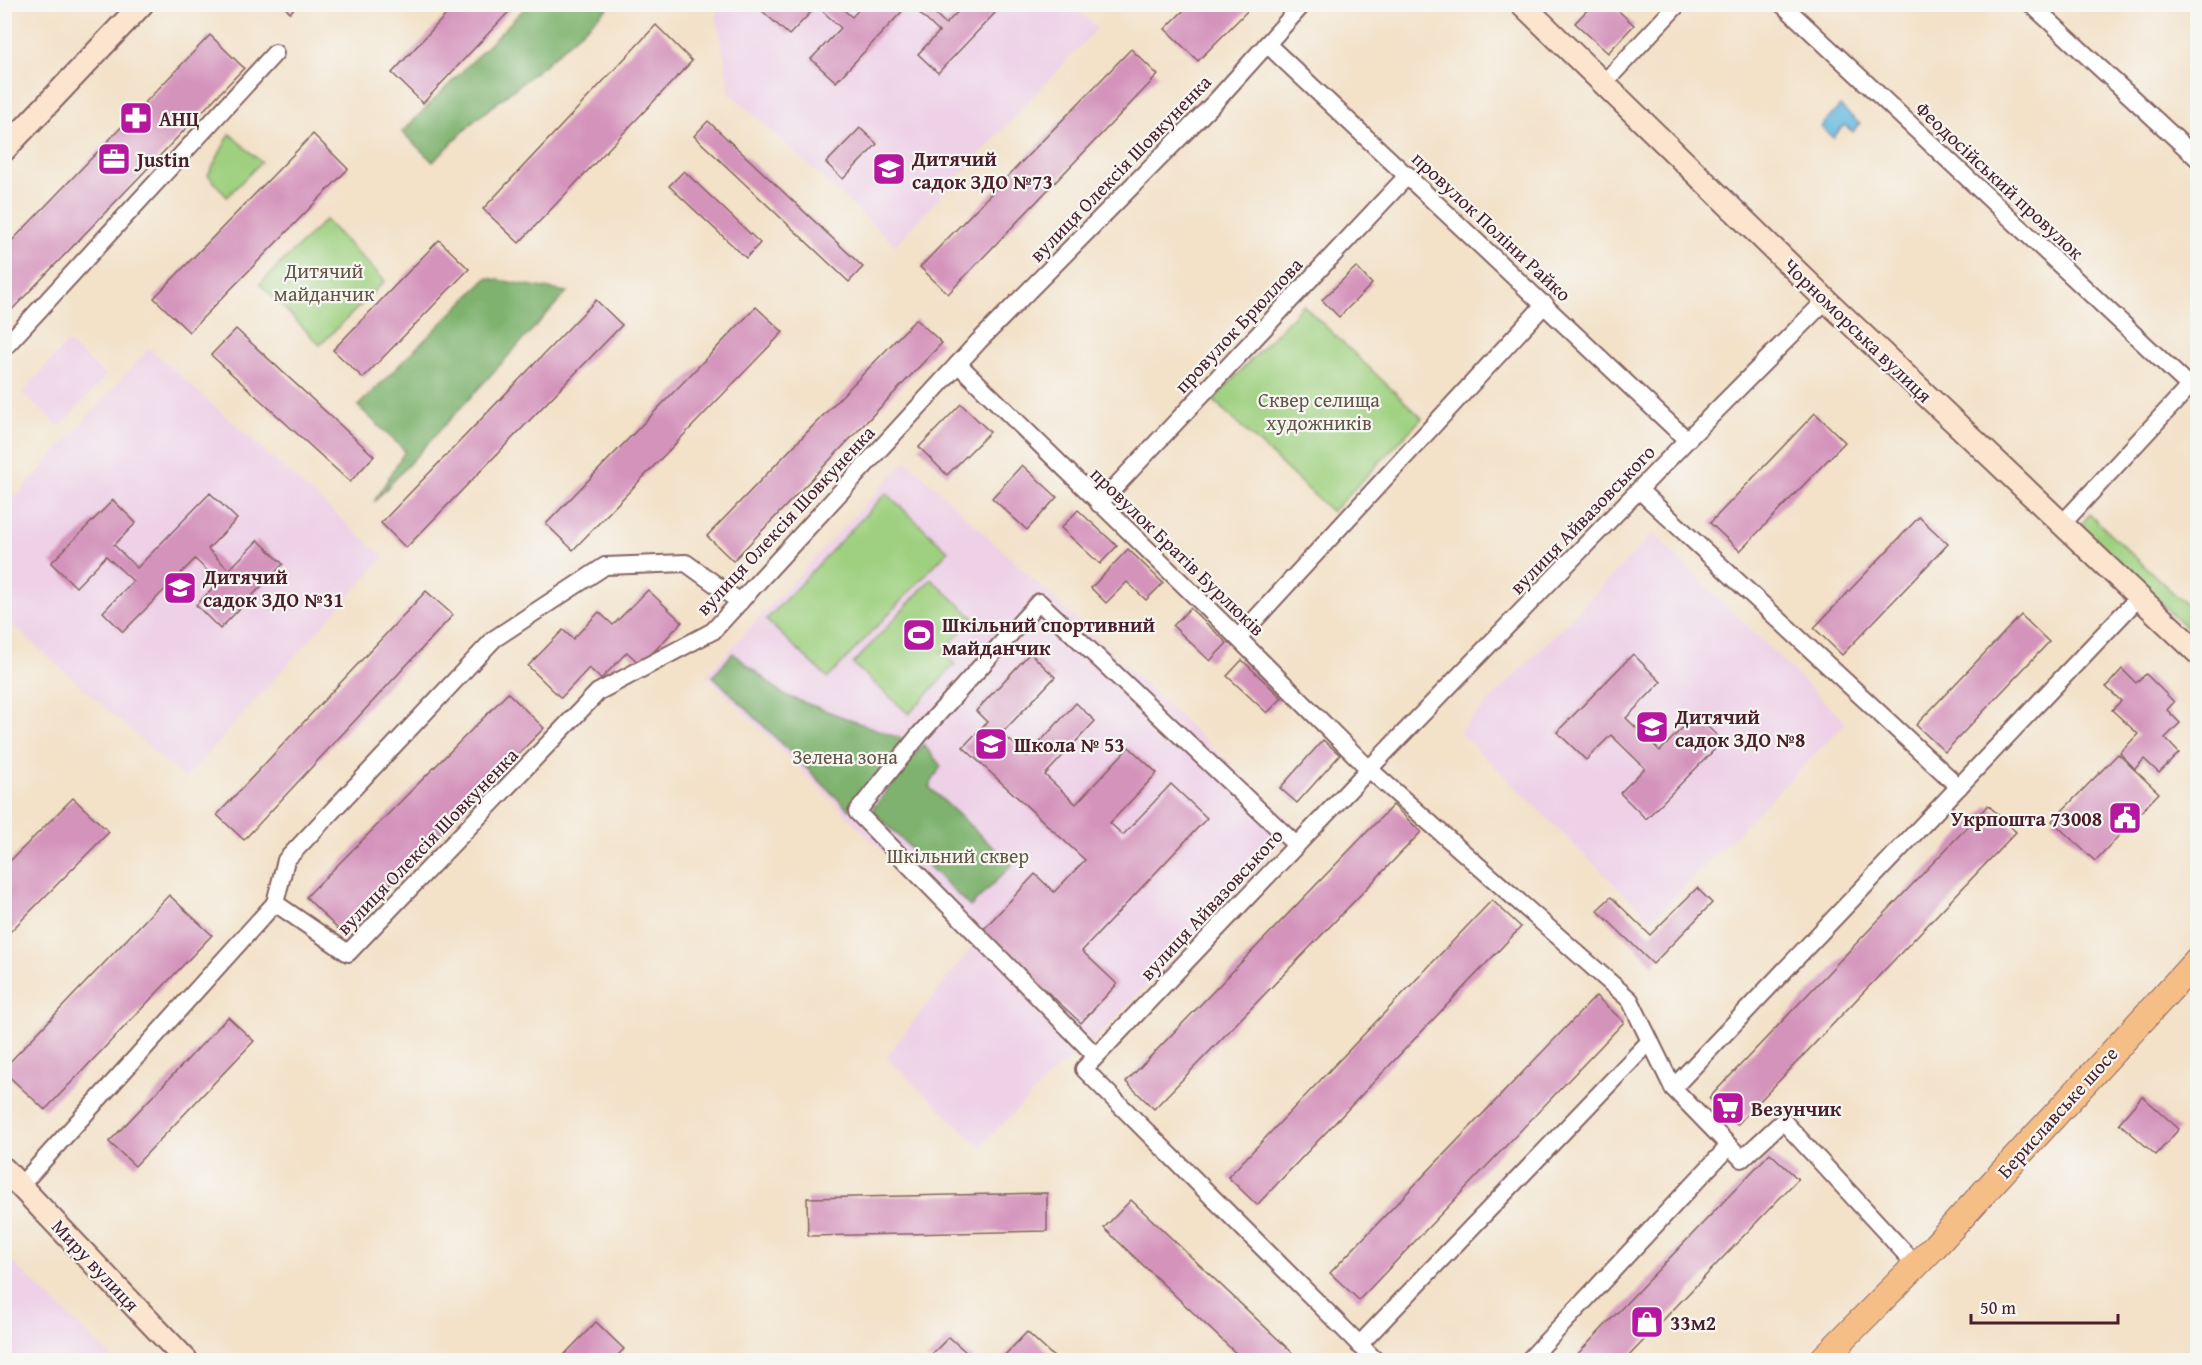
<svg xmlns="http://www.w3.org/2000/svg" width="2202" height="1365" viewBox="0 0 2202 1365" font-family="'Gentium Book Plus',serif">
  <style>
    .built { fill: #eed0e7 }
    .green { fill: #9ed07f; stroke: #747855; stroke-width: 1.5 }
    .forest { fill: #7eb26e; stroke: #64684c; stroke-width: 1.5 }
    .water { fill: #62b8df; stroke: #566c85; stroke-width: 1.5 }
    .building { fill: #d493bb }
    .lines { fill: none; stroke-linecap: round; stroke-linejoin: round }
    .street-casing { stroke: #856362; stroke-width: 20 }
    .secondary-casing { stroke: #856362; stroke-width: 26 }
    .primary-casing { stroke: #856362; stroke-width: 28 }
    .street { stroke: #fff; stroke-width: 16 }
    .secondary { stroke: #fbe5cf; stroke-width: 22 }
    .primary { stroke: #f6be87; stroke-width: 26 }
    .labels { text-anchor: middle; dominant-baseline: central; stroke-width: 4.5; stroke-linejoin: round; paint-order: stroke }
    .poi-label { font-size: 20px; font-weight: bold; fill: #4a1f2b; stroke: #f6f6f2; text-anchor: start }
    .street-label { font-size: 20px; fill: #4a1f2b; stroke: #f6f6f2 }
    .park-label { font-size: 20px; fill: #635444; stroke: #f6f6f2 }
  </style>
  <rect width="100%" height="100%" fill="#f6f6f2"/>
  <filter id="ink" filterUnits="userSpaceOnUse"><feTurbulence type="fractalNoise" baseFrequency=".0167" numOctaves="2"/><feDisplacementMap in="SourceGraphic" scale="12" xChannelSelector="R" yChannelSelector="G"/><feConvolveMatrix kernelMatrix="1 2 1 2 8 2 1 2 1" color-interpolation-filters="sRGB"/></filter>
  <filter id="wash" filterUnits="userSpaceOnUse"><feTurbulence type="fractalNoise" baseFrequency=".008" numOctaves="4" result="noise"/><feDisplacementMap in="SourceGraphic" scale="24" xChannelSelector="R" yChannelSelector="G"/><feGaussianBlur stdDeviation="1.35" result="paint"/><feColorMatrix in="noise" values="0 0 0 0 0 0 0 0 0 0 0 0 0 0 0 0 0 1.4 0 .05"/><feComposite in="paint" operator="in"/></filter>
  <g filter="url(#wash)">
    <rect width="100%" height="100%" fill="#f3e1c8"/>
    <g class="built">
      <polygon points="715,5 1072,5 1097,28 895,245 730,93"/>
      <polygon points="67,342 106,376 60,427 22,393"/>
      <polygon points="149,348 384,557 185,779 5,618 5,509"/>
      <polygon points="906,460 1297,827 1091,1044 1059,1067 980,1147 886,1057 975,943 706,675"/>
      <polygon points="1653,534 1846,723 1651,920 1459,732"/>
      <polygon points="4,1255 5,1255 114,1360 5,1360"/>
    </g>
    <g class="green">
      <polygon points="230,134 261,162 227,197 208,175"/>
      <polygon points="325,220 385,281 320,345 260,284"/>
      <polygon points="1303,305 1422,418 1332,512 1213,400"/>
      <polygon points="886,493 948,551 828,678 766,620"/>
      <polygon points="2089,514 2197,615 2197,638 2080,527"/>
      <polygon points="931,579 974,618 942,652 955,664 909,714 853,664"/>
    </g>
    <g class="forest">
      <polygon points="528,5 611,5 543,66 474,121 433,162 402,132"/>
      <polygon points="487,278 567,292 374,502 405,451 358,406"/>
      <polygon points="733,653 784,695 905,740 849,810 713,676"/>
      <polygon points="923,744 941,766 929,787 1012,865 970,907 872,810"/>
    </g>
    <polygon class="water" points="1840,106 1860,124 1853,132 1844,125 1833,138 1821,127"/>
    <g id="blocks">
      <g class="building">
        <polygon points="282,4 298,4 290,13"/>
        <polygon points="456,4 516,4 423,103 392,73"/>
        <polygon points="764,4 838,5 852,17 864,4 909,4 836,82 811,59 841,28 817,6 789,35 760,9"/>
        <polygon points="910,4 925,4 946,24 965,4 985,4 995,13 938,73 918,54 939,32"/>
        <polygon points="1190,4 1254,4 1198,61 1165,29"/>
        <polygon points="1592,5 1612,5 1634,25 1608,53 1575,23"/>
        <polygon points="656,25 692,61 519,243 483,209"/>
        <polygon points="210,35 244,68 4,318 4,249"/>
        <polygon points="1131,49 1158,75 948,294 920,267"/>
        <polygon points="708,121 863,267 849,282 694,136"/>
        <polygon points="860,128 877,144 843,179 826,163"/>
        <polygon points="313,134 348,169 189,332 154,298"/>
        <polygon points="684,171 760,243 746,258 669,186"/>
        <polygon points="439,240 469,269 363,378 333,350"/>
        <polygon points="1356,267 1372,284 1339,317 1322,300"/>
        <polygon points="596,300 622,325 406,548 381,523"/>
        <polygon points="756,307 783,332 573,550 546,524"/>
        <polygon points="916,319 942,343 733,561 707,536"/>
        <polygon points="236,329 374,456 350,482 211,355"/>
        <polygon points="961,404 990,432 947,475 919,447"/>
        <polygon points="1815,413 1845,442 1740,551 1710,523"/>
        <polygon points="1022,465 1057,497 1027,530 992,498"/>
        <polygon points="210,493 237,519 208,549 229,570 258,540 283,564 220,629 196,605 219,582 195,559 123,632 103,612 133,581 106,556 76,587 51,563 113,500 136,523 114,545 137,568"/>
        <polygon points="1078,510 1117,546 1100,564 1061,528"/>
        <polygon points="1919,517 1948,544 1842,655 1814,628"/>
        <polygon points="1128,549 1163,583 1146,600 1127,582 1106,603 1091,588"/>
        <polygon points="648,590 682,622 641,665 627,652 601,679 589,668 561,698 528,666 563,630 573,639 599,612 613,625"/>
        <polygon points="426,591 453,615 244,840 217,815"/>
        <polygon points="1190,608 1227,643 1210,661 1173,626"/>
        <polygon points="2021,615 2049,642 1945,752 1916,725"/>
        <polygon points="1030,653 1055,677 1002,733 1027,756 1076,703 1095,721 1045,775 1076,804 1129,747 1157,773 1110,823 1123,835 1171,784 1207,818 1082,951 1117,984 1081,1023 982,931 1035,874 1054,892 1085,860 963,747 987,722 976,711"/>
        <polygon points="1633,654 1661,682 1626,718 1660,751 1695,715 1723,741 1646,819 1620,793 1645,768 1611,735 1586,760 1557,732"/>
        <polygon points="1242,660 1282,698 1267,713 1227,676"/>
        <polygon points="2122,669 2136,683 2146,674 2174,702 2167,710 2180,723 2165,738 2179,753 2159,773 2144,759 2135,769 2120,753 2138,734 2112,710 2121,701 2106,687"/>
        <polygon points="508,693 544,728 342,933 306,897"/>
        <polygon points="1323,740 1340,755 1297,803 1280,788"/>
        <polygon points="2118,754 2159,793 2095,861 2052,821"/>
        <polygon points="73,798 109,832 4,938 4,867"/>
        <polygon points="1393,805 1421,832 1154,1109 1126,1082"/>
        <polygon points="1988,805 2016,832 1737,1125 1709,1098"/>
        <polygon points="1697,888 1712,903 1653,964 1597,910 1611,897 1650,935"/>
        <polygon points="169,895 212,935 45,1110 4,1072 4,1068"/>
        <polygon points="1492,900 1521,927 1257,1205 1228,1177"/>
        <polygon points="1596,996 1624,1022 1359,1300 1330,1273"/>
        <polygon points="228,1017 254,1041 135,1166 109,1142"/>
        <polygon points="2142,1096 2179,1129 2156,1155 2119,1123"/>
        <polygon points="1770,1153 1798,1179 1625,1360 1572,1360"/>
        <polygon points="1047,1193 1047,1231 808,1236 807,1198"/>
        <polygon points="1131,1200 1300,1360 1243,1360 1104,1228"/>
        <polygon points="596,1322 624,1349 613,1360 559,1360"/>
        <polygon points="1027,1332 1057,1360 1000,1360"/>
        <polygon points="949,1337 975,1360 926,1360"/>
      </g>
    </g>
  </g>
  <g filter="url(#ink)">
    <use href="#blocks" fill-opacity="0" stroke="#856362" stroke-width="1.5"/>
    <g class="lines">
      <defs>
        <g id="street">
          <polyline points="1782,4 2189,386"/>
          <polyline points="2031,4 2198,159"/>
          <polyline points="1267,44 1687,440"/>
          <polyline points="1603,84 1678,4"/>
          <polyline points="1826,300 1687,440 1369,769 1630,1000 1673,1088 1742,1159 1783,1121 1916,1265"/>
          <polyline points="4,348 275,53"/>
          <polyline points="958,364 1238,638 1369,769 1084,1069 1375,1360"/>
          <polyline points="1639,490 1959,787"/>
          <polyline points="1099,504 1408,175"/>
          <polyline points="2062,524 2198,377"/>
          <polyline points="1238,638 1545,304"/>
          <polyline points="275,903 286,860 494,639 605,566 686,563 740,602"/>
          <polyline points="1096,1056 857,812 920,734 1039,602 1296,845"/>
          <polyline points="1673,1088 2139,597"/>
          <polyline points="21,1185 275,903 348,953 598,692 713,631 979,341 1216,101 1303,4"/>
          <polyline points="1359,1345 1650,1041"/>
          <polyline points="1529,1360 1729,1146"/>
        </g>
        <g id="secondary">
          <polyline points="1522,4 1826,300 2198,653"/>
          <polyline points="4,150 142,4"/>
          <polyline points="4,1169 186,1360"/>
        </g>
        <polyline id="primary" points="1822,1360 1934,1247 2198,959"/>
      </defs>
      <use href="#street" class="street-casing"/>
      <use href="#secondary" class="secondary-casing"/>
      <use href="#primary" class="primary-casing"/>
      <use href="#street" class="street"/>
      <use href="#secondary" class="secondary"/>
      <use href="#primary" class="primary"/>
    </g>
  </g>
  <defs>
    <symbol id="pharmacy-square" viewBox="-11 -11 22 22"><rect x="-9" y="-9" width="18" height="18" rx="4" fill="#b5179e" stroke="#f6f6f2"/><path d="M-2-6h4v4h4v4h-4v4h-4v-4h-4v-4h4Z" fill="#fff"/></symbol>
    <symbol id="office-square" viewBox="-11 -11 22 22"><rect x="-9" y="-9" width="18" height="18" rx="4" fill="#b5179e" stroke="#f6f6f2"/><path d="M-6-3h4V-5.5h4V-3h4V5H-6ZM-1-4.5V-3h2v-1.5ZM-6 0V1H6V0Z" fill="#fff"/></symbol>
    <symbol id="school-square" viewBox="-11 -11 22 22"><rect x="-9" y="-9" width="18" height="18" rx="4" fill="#b5179e" stroke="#f6f6f2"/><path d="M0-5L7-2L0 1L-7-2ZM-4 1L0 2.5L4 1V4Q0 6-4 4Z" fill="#fff"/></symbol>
    <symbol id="stadium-square" viewBox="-11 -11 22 22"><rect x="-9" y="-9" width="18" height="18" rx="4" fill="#b5179e" stroke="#f6f6f2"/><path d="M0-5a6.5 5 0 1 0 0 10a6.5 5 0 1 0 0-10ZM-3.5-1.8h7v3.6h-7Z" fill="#fff"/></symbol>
    <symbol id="civic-square" viewBox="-11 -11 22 22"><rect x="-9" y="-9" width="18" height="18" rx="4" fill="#b5179e" stroke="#f6f6f2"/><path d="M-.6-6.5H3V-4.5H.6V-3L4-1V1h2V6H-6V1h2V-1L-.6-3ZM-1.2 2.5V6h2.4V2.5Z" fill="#fff"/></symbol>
    <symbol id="supermarket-square" viewBox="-11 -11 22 22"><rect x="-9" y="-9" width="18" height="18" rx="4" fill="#b5179e" stroke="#f6f6f2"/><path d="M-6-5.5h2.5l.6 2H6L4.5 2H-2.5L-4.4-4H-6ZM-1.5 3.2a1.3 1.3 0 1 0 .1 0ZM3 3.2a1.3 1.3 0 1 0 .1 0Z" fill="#fff"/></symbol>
    <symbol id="shop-square" viewBox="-11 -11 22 22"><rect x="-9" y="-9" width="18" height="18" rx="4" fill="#b5179e" stroke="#f6f6f2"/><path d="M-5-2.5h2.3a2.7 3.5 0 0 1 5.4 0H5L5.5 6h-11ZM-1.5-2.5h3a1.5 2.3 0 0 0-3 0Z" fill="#fff"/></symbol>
  </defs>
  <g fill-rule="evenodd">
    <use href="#pharmacy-square" x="117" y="99" width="38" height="38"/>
    <use href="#office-square" x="95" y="140" width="38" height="38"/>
    <use href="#school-square" x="870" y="150" width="38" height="38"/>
    <use href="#school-square" x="161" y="569" width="38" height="38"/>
    <use href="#stadium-square" x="900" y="616" width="38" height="38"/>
    <use href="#school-square" x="1633" y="708" width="38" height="38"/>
    <use href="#school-square" x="972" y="725" width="38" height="38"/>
    <use href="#civic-square" x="2106" y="799" width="38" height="38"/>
    <use href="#supermarket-square" x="1709" y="1089" width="38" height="38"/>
    <use href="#shop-square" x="1628" y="1303" width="38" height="38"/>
  </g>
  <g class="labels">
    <g class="poi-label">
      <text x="159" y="118">АНЦ</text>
      <text x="912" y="158">Дитячий<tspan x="912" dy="23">садок ЗДО №73</tspan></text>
      <text x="137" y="159">Justin</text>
      <text x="203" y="576">Дитячий<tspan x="203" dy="23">садок ЗДО №31</tspan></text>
      <text x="942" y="624">Шкільний спортивний<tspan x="942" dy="23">майданчик</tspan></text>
      <text x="1675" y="716">Дитячий<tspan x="1675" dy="23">садок ЗДО №8</tspan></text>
      <text x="1014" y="744">Школа № 53</text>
      <text x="2102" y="818" text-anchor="end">Укрпошта 73008</text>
      <text x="1751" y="1108">Везунчик</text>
      <text x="1670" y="1322">33м2</text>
    </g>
    <g class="street-label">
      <text transform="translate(1120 168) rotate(-46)">вулиця Олексія Шовкуненка</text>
      <text transform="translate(2000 180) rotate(43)">Феодосійський провулок</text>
      <text transform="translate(1492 226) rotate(43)">провулок Поліни Райко</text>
      <text transform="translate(1238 325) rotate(-47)">провулок Брюллова</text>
      <text transform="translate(1858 330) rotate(44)">Чорноморська вулиця</text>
      <text transform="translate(1582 519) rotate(-46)">вулиця Айвазовського</text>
      <text transform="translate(785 520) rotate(-47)">вулиця Олексія Шовкуненка</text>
      <text transform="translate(1178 551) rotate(44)">провулок Братів Бурлюків</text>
      <text transform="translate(427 841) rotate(-46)">вулиця Олексія Шовкуненка</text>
      <text transform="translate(1211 904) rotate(-47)">вулиця Айвазовського</text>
      <text transform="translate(2057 1112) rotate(-48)">Бериславське шосе</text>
      <text transform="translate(96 1265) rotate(47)">Миру вулиця</text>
    </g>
    <g class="park-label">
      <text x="324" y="270">Дитячий<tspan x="324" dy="23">майданчик</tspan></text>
      <text x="1319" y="399">Сквер селища<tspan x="1319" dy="23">художників</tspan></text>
      <text x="845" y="756">Зелена зона</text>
      <text x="958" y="855">Шкільний сквер</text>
    </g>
  </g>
  <rect width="2202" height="1365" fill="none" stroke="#f6f6f2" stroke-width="24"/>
  <path d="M1971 1314v9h147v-9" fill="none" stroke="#4a1f2b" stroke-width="3"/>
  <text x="1980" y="1314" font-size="18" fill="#4a1f2b" stroke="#f6f6f2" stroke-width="4.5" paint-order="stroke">50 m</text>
</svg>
